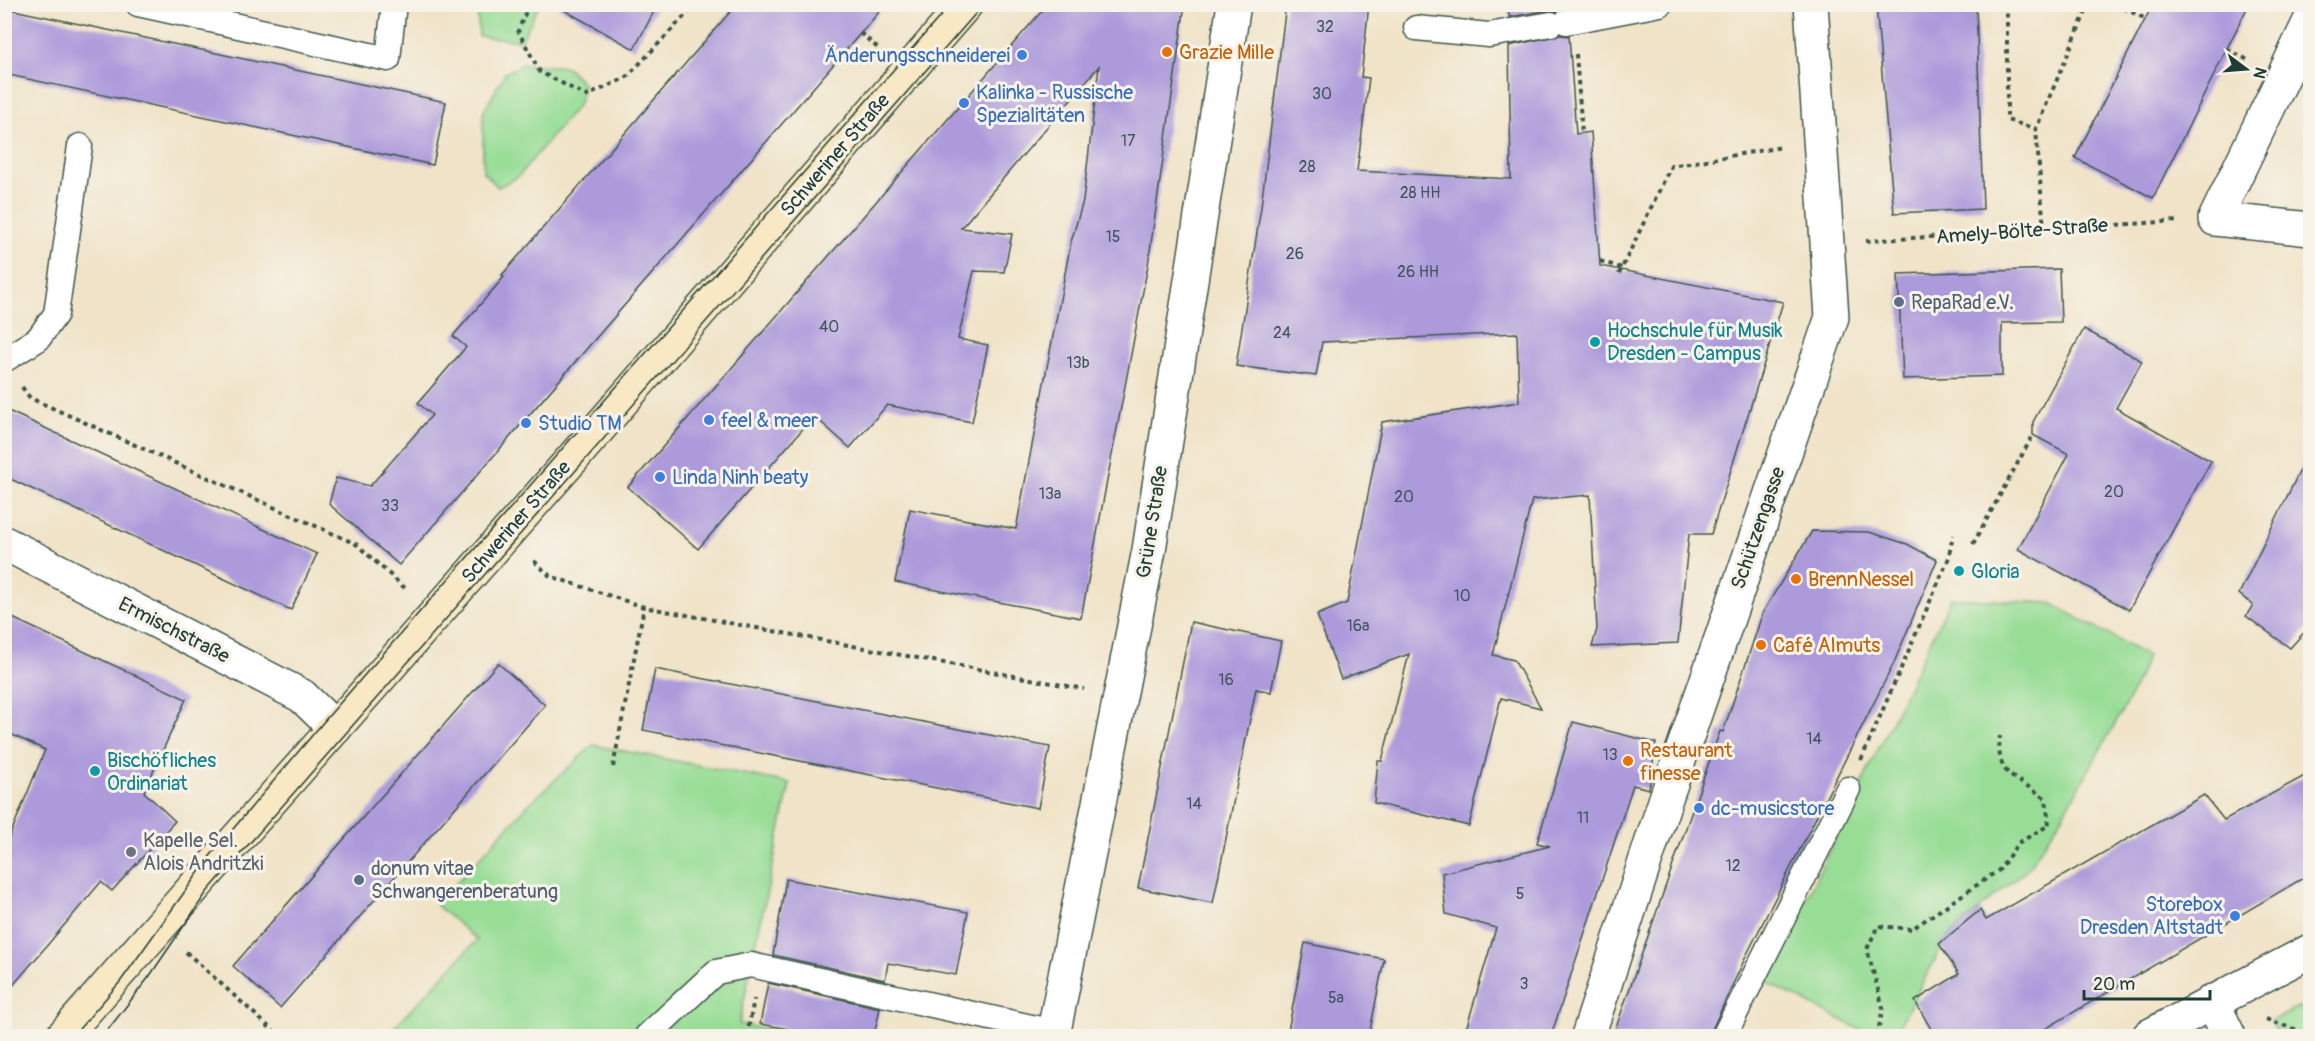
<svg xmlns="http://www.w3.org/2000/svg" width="2315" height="1041" viewBox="0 0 2315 1041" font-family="Pangolin,sans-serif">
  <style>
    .green { fill: #98dd96; stroke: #5c8d65; stroke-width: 1.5 }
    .building { fill: #ac9adb }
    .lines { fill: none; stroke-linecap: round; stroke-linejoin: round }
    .lane-casing { stroke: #3e564a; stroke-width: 27 }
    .street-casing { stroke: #3e564a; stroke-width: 36 }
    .secondary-casing { stroke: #3e564a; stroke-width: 36 }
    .path { stroke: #3e564a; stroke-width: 4; stroke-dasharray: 4.5 4.5; stroke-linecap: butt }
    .lane { stroke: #fff; stroke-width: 24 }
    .street { stroke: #fff; stroke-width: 33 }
    .secondary { stroke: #f8e8c3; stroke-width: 33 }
    .tram { stroke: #1f3d34; stroke-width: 1.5 }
    .food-dot { fill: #e8710a; stroke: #f7f3e8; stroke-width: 2 }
    .shop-dot { fill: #3f7fe0; stroke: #f7f3e8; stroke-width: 2 }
    .service-dot { fill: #5c6f8a; stroke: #f7f3e8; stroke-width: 2 }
    .culture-dot { fill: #0f9aa8; stroke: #f7f3e8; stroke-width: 2 }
    .worship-dot { fill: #6b7280; stroke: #f7f3e8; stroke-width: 2 }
    .labels { text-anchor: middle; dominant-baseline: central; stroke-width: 6; stroke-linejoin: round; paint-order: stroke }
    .number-label { font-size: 16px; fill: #42545e }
    .food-label { font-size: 20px; fill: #c56008; stroke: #f7f3e8; text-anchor: start }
    .shop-label { font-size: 20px; fill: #366cbe; stroke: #f7f3e8; text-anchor: start }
    .street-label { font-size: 20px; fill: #1f3d34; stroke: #f7f3e8 }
    .service-label { font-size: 20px; fill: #4e5e75; stroke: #f7f3e8; text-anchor: start }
    .culture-label { font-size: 20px; fill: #0d838f; stroke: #f7f3e8; text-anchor: start }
    .worship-label { font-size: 20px; fill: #5b616d; stroke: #f7f3e8; text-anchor: start }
  </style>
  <rect width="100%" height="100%" fill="#f7f3e8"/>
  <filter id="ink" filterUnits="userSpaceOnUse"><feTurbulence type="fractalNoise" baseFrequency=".0167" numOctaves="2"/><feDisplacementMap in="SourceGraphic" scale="12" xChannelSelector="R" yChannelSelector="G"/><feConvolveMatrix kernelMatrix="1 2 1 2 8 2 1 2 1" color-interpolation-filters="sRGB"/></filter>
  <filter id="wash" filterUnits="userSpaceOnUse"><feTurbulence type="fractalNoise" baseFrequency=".008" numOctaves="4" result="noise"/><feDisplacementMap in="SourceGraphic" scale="24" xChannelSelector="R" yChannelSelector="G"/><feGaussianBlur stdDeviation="1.35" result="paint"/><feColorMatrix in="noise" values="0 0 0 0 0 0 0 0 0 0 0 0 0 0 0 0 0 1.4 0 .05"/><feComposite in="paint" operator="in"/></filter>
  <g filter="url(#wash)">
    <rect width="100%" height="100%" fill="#f0e3c8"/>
    <g class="green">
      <polygon points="477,5 477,4 539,5 521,41 479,36"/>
      <polygon points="523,64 567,67 583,83 579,104 518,177 498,187 483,172 483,113 505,73"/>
      <polygon points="1951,598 2051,603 2147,656 2129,699 2061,819 2028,868 1947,937 1894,1036 1873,1036 1766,982"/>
      <polygon points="593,745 790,783 739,1024 806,1036 612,1036 603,1029 596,1036 386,1036 477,940 436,905 529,804"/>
      <polygon points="2310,1002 2310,1036 2279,1036 2271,1021"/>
    </g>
    <g id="blocks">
      <g class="building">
        <polygon points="553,4 658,4 634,49"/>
        <polygon points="737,4 886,4 399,565 329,504 336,478 370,486 432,415 418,403 466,347 453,336 504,277 502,275"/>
        <polygon points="1048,4 1185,4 1148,265 1081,618 895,582 910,509 1016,529 1071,242 1083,201 1099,66 961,228 1012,234 1004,272 974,271 958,339 988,345 972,422 887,405 850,448 814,416 698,549 628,487"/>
        <polygon points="1286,4 1369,4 1361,77 1369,78 1357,171 1511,179 1509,46 1560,35 1569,36 1576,134 1591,132 1600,266 1783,302 1711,534 1689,534 1678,643 1592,647 1597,629 1590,495 1532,500 1493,655 1514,660 1541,708 1501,698 1469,826 1374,803 1378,761 1382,761 1409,654 1341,679 1317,615 1347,603 1382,422 1519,402 1517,333 1322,342 1316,376 1236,366 1261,207"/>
        <polygon points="1508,4 1566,4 1566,7 1557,11 1549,10 1509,17"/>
        <polygon points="1876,4 1976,4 1983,209 1894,213"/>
        <polygon points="2153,4 2249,4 2153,198 2075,158"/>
        <polygon points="4,8 446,102 433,165 4,74"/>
        <polygon points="2059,269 2061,322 2002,323 2002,376 1903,379 1898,274"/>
        <polygon points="2084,329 2142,361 2116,408 2211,461 2129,610 2018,549 2069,454 2033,435 2033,422"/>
        <polygon points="4,409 317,554 291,610 4,476"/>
        <polygon points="2310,450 2310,626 2290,648 2246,616 2253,605 2239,594"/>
        <polygon points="1812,531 1869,532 1907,544 1937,560 1893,665 1746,956 1709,1036 1613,1036 1720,731 1723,732 1763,612"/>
        <polygon points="4,614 186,699 144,792 175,821 112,891 101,882 4,996 4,850 45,750 4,731"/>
        <polygon points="1191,622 1281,641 1271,692 1256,689 1213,903 1138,888"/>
        <polygon points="498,663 545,705 280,1008 233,966"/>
        <polygon points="655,669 1050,747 1038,808 643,730"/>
        <polygon points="1573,722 1656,743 1649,789 1633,785 1551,1036 1464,1036 1496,928 1446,914 1442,873 1550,846 1537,843"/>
        <polygon points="2310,773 2310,874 2033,1036 1935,1036 1915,1001 1959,974 1939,944 1980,910 1986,920 2204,795 2224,820"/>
        <polygon points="786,879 968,912 956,975 888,963 885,980 773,955"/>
        <polygon points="1305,943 1384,959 1369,1036 1287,1036"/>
        <polygon points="768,983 880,1008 874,1036 830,1036 760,1024"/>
      </g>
    </g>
  </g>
  <g filter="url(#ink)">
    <use href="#blocks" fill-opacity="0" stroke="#3e564a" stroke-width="1.5"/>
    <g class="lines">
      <defs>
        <g id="lane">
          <polyline points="138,4 388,59 394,4"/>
          <polyline points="1566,22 1660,4"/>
          <polyline points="1416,28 1489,35 1551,24"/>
          <polyline points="4,360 38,339 56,314 80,146"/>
          <polyline points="647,1036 716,972 751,965 1054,1032"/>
          <polyline points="1724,1036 1848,789"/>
        </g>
        <g id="street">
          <polyline points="2310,21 2215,219 2310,229"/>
          <polyline points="4,543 302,696 335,728"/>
          <polyline points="2212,1001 2229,1036"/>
          <polyline points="1053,1036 1149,550 1234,4"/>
          <polyline points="1588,1036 1666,798 1832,317 1811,4"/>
          <polyline points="2149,1036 2310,951"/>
        </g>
        <polyline id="secondary" points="63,1036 573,458 966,4"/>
      </defs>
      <use href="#lane" class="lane-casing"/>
      <use href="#street" class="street-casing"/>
      <use href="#secondary" class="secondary-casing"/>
      <g class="path">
        <polyline points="529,4 518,31 540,72 587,96 627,77 696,4"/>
        <polyline points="2007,4 2007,120 2036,129"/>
        <polyline points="2115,4 2146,19"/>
        <polyline points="860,33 878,48"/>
        <polyline points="2227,49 2250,61"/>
        <polyline points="1576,54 1582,133"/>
        <polyline points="2044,230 2036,129 2089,4"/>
        <polyline points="1866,241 2178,221"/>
        <polyline points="1600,261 1622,268"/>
        <polyline points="1619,274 1671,166 1782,147"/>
        <polyline points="22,387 30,398 356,544 407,590"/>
        <polyline points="1973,544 2032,437"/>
        <polyline points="534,561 550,576 644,607 1084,689"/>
        <polyline points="1861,760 1948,560 1953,535"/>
        <polyline points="613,767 644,607"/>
        <polyline points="186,952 279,1036"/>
        <polyline points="2266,1019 2310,1035"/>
        <polyline points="747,1036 754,999"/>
        <path d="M1877,1036l6,-28 -16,-59 11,-23 34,3 87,-59 19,-27 31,-18 -3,-26c-28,-23 -51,-19 -46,-63"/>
      </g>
      <use href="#lane" class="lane"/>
      <use href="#street" class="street"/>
      <use href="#secondary" class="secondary"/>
      <g class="tram">
        <polyline points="73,1036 120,982 211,855 326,719 951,4"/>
        <polyline points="103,1036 149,977 207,892 984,4"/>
      </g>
    </g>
  </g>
  <g class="food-dot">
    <circle cx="1167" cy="52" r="6"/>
    <circle cx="1796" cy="579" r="6"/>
    <circle cx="1761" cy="645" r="6"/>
    <circle cx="1628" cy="761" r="6"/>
  </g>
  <g class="shop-dot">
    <circle cx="1022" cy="55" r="6"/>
    <circle cx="964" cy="103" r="6"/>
    <circle cx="709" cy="420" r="6"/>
    <circle cx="526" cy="423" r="6"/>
    <circle cx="660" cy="477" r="6"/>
    <circle cx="1699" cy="808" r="6"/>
    <circle cx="2235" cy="916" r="6"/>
  </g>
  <g class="service-dot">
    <circle cx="1899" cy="302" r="6"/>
    <circle cx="359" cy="880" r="6"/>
  </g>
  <g class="culture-dot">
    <circle cx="1595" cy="342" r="6"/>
    <circle cx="1959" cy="571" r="6"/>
    <circle cx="95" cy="771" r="6"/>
  </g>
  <circle class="worship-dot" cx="131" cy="852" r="6"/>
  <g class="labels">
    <g class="number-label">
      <text x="1325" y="27">32</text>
      <text x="1322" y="94">30</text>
      <text x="1128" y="141">17</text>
      <text x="1307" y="167">28</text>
      <text x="1420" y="193">28 HH</text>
      <text x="1113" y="237">15</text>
      <text x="1295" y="254">26</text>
      <text x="1418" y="272">26 HH</text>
      <text x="829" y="327">40</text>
      <text x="1282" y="333">24</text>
      <text x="1078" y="363">13b</text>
      <text x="2114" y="492">20</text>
      <text x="1050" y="494">13a</text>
      <text x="1404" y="497">20</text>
      <text x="390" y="506">33</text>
      <text x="1462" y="596">10</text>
      <text x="1358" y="626">16a</text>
      <text x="1226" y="680">16</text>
      <text x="1814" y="739">14</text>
      <text x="1610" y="755">13</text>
      <text x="1194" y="804">14</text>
      <text x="1583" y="818">11</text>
      <text x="1733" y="866">12</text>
      <text x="1520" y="894">5</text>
      <text x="1524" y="984">3</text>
      <text x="1336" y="998">5a</text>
    </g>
    <g class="food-label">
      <text x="1179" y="52">Grazie Mille</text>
      <text x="1808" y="579">BrennNessel</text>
      <text x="1773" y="645">Café Almuts</text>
      <text x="1640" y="750">Restaurant<tspan x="1640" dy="23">finesse</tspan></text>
    </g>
    <g class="shop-label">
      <text x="1010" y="55" text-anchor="end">Änderungsschneiderei</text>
      <text x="976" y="92">Kalinka - Russische<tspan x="976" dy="23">Spezialitäten</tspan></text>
      <text x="721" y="420">feel &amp; meer</text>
      <text x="538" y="423">Studio TM</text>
      <text x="672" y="477">Linda Ninh beaty</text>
      <text x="1711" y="808">dc-musicstore</text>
      <text x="2223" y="904" text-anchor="end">Storebox<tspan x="2223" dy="23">Dresden Altstadt</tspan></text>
    </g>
    <g class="street-label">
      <text transform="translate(835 155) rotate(-49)">Schweriner Straße</text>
      <text transform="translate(2022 231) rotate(-4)">Amely-Bölte-Straße</text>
      <text transform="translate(516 522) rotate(-49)">Schweriner Straße</text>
      <text transform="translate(1152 522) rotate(-81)">Grüne Straße</text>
      <text transform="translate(1758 528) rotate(-71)">Schützengasse</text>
      <text transform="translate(174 630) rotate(27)">Ermischstraße</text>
    </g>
    <g class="service-label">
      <text x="1911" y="302">RepaRad e.V.</text>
      <text x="371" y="868">donum vitae<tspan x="371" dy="23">Schwangerenberatung</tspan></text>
    </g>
    <g class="culture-label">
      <text x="1607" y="330">Hochschule für Musik<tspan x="1607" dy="23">Dresden - Campus</tspan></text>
      <text x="1971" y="571">Gloria</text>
      <text x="107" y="760">Bischöfliches<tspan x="107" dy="23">Ordinariat</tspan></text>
    </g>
    <g class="worship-label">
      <text x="143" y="840">Kapelle Sel.<tspan x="143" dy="23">Alois Andritzki</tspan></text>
    </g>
  </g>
  <rect width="2315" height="1041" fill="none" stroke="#f7f3e8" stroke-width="24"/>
  <g transform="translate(2246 69) rotate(106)" stroke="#f7f3e8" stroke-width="4.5" paint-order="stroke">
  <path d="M0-4.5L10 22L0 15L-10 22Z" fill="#1f3d34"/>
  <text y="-9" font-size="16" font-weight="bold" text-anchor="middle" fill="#1f3d34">N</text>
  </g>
  <path d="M2084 990v9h126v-9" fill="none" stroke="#1f3d34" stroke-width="3"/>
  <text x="2093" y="990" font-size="18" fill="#1f3d34" stroke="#f7f3e8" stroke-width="4.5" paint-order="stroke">20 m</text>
</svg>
